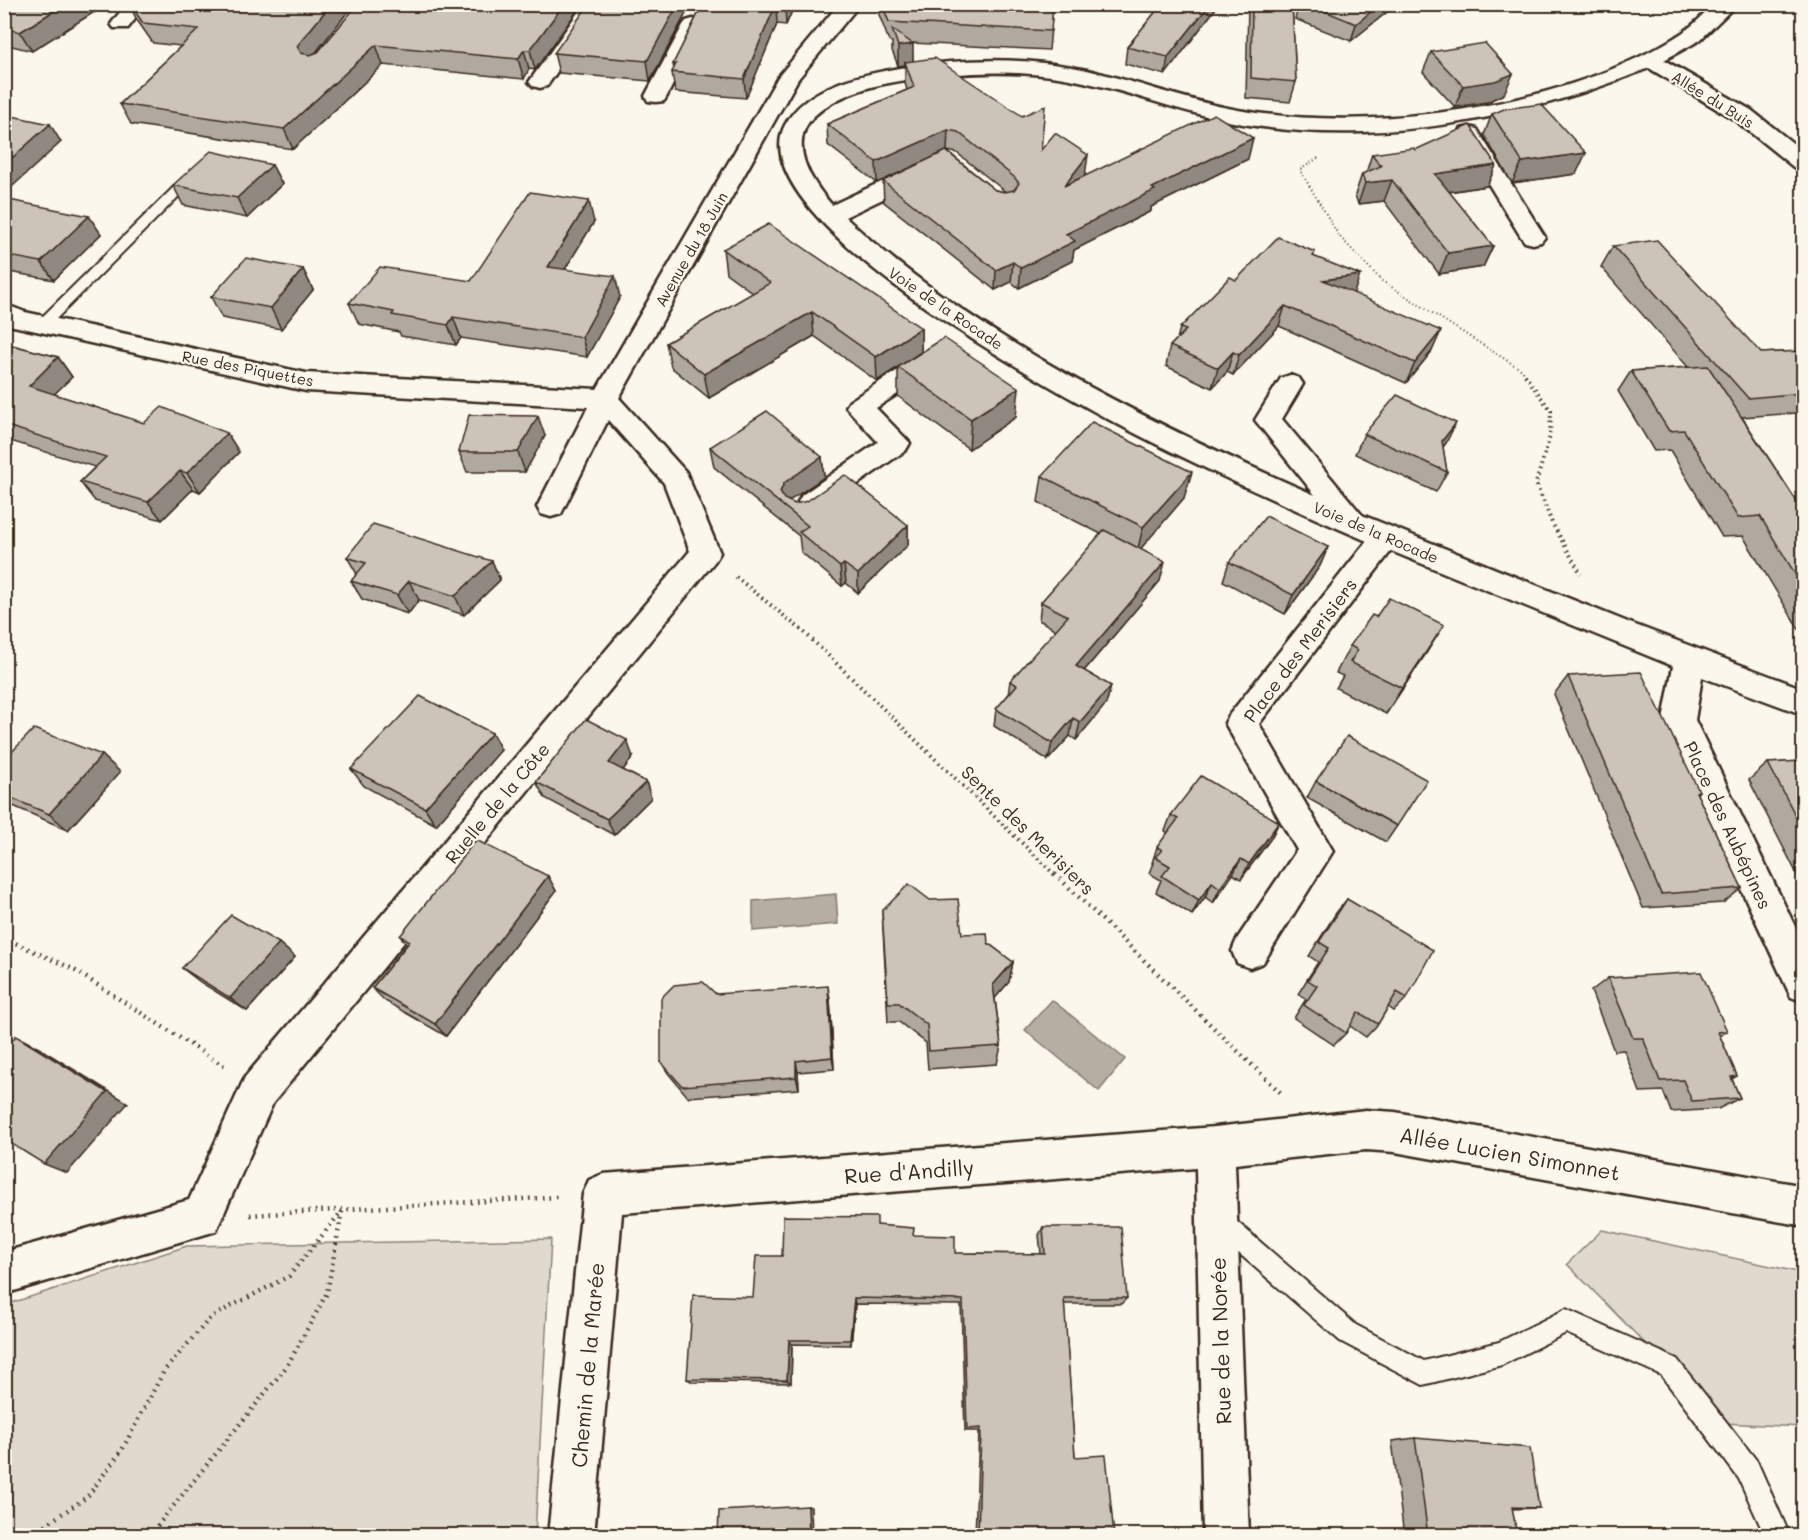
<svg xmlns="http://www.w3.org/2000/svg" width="1808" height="1540" viewBox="0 0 1808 1540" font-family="Mali,sans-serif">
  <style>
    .green { fill: #dfd9ce; stroke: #8d8276; stroke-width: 1.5 }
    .water { fill: #b6aea2; stroke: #85796d; stroke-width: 1.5 }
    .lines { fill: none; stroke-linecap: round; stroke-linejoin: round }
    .service-casing { stroke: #3b2a1e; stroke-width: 4 }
    .minor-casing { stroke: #3b2a1e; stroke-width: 5 }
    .path-far2 { stroke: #3b2a1e; stroke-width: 2; stroke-dasharray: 1 3; stroke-linecap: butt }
    .path-far1 { stroke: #3b2a1e; stroke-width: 4; stroke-dasharray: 1.5 4; stroke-linecap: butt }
    .path { stroke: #3b2a1e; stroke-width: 4.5; stroke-dasharray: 1.5 5; stroke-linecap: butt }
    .service { fill: #fbf7ec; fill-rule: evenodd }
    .minor { fill: #fbf7ec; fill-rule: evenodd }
    .wall { fill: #afa99f; stroke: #3b2a1e; stroke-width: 1.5; fill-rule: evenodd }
    .shaded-wall { fill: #8f8982; stroke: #3b2a1e; stroke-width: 1.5 }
    .building { fill: #ccc4b9; stroke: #3b2a1e; stroke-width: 1.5 }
    .labels { text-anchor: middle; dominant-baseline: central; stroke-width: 4.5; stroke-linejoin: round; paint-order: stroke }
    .far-street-label { font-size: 15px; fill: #3b2a1e; stroke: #fbf7ec }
    .street-label { font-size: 18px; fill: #3b2a1e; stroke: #fbf7ec }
    .near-street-label { font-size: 21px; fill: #3b2a1e; stroke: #fbf7ec }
  </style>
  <rect width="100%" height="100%" fill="#fbf7ec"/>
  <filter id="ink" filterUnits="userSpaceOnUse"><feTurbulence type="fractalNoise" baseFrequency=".0167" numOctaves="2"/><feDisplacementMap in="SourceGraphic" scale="12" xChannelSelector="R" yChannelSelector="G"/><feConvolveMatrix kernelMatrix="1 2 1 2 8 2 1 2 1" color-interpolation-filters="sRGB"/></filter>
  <g filter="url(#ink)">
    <g class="green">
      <polygon points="1602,1230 1803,1273 1803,1427 1723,1423 1567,1264"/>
      <polygon points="551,1239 535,1535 5,1535 5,1305 187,1246"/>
    </g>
    <g class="water">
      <polygon points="836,894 838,924 753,931 753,901"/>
      <polygon points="1052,1000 1125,1059 1099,1091 1025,1030"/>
    </g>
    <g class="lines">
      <defs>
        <g id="service">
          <polygon points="187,177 191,178 193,181 191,184 48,327 38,327 36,324 38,321 183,178"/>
          <polygon points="1220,1211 1228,1214 1356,1325 1424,1361 1499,1342 1566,1309 1677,1359 1757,1461 1790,1536 1765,1536 1739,1479 1661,1375 1566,1333 1502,1365 1423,1385 1340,1341 1212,1230 1209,1222 1212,1214"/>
        </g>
        <g id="minor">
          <polygon points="126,4 147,4 128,28 114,28 111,24"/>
          <polygon points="584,4 611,4 608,8 600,10 547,86 540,88 533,86 529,82"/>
          <polygon points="839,4 860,4 798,79 619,398 686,472 720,553 715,561 273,1103 216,1231 4,1294 4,1252 189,1200 245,1077 690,551 664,483 608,420 561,514 551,517 541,514 537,507 588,407 306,391 9,325 4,322 4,304 25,312 306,373 597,389 778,77"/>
          <path d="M1715,4h22l-37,36 -36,20 87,50 53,42v19l-8,-2 -61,-49 -86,-52c-91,38 -188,60 -286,64 -40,1 -81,-1 -120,-8 -54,-9 -105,-30 -159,-42 -56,-13 -116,-11 -172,-3 -34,5 -72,13 -98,37 -28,28 -2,67 18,89l85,-40 8,-2 8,2 3,5 -3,5 -88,42c128,120 309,208 470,278l-60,-75 26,-42 9,-3 9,3 4,6 -21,35 80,96 268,108 174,66v26l-102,-38 -7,43 109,225v57l-13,-5 -128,-277 10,-54 -282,-115 -132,173 74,127 -70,112 -13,5 -13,-5 -5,-12 5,-12 60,-89 -72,-127 5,-9 137,-173c-72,-31 -143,-63 -213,-98 -70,-35 -419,-222 -369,-318 22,-41 80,-51 121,-58 60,-9 122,-10 181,3 51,12 100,31 151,40 134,24 329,-2 444,-77 12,-8 22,-19 33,-29z"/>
          <polygon points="693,19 700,21 703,25 667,96 664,101 656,102 648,101 645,96 683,25 686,21"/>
          <polygon points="1469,127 1477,129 1480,134 1545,237 1541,242 1533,244 1525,242 1521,237 1458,134 1461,129"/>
          <polygon points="935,349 944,352 948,358 944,364 876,408 910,443 906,450 822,509 812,512 802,509 798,502 802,495 878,442 846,407 850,401 926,352"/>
          <polygon points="1366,1110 1395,1112 1804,1186 1804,1226 1395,1152 1366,1150 1235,1164 1249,1536 1203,1536 1196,1168 622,1213 594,1536 548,1536 583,1194 589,1180 603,1174 1215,1127"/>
        </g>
      </defs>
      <use href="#service" class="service-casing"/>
      <use href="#minor" class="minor-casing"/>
      <polyline class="path-far2" points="1318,158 1300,170 1339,236 1382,281 1522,370 1526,376"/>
      <g class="path-far1">
        <polyline points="1525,375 1551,411 1550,436 1536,483 1552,523 1581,574"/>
        <polyline points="736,577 804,632 1056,876"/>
      </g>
      <g class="path">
        <polyline points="1055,874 1281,1093"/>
        <polyline points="4,938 71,968 224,1066"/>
        <polyline points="250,1215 557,1197"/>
        <polyline points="29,1536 87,1497 122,1450 164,1371 211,1317 289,1276 342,1211"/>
        <polyline points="149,1536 287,1366 327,1293 342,1211"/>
      </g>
      <use href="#service" class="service"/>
      <use href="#minor" class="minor"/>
    </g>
    <g class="wall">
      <polygon points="4,4 107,4 32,51 4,44"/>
      <polygon points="129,4 354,4 315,53 318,52 358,4 582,4 535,70 529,69 524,79 383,65 293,149 131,124 120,104 181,46 153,43 137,20"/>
      <polygon points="691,4 650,81 559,73 554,53"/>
      <polygon points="703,4 795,4 786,25 777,24 746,98 675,92 672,72 674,69 673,64"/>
      <path d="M875,4h178l-4,46 -137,-7 1,18 128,89 44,26 163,-17 -97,48v4l-77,39 -2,11 -53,27 -8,-6 -16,8 -111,-88 -1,-21 46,-22 -52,24 -49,-38 -1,-21 80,-34 -2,-7v-18l-7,1 -6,-16v-8l-3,-1zM947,151l10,2 49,39 -11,-2z"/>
      <polygon points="1162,4 1219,4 1165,75 1125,64 1127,47"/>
      <polygon points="1248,4 1292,4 1296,82 1290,102 1246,98"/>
      <polygon points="1299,4 1397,4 1351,41 1295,19"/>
      <polygon points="1431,52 1504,94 1487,102 1455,107 1423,72"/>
      <polygon points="1492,114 1576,174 1512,183 1484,135"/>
      <polygon points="1415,150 1496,165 1487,186 1449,192 1493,246 1483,267 1439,274 1384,201 1358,204 1355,195 1362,174 1366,173 1372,154"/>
      <polygon points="272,165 282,184 247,218 183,205 173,185"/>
      <polygon points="4,199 101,234 54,280 4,271"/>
      <polygon points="594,222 565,269 620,297 587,357 461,338 456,345 401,336 399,332 359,324 349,303 471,281"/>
      <polygon points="1613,246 1761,353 1803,351 1803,418 1800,418 1797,413 1742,417 1803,511 1803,636 1743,536 1722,537 1670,450 1654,451 1618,391 1631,371 1688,367 1601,267"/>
      <polygon points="723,249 921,328 921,352 1016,417 969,449 898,396 898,367 877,381 814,336 709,398 671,367 666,343 753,293 726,273"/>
      <polygon points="1314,256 1354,294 1432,351 1406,383 1279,326 1233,375 1227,372 1212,388 1166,366 1170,346 1177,339 1180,328 1236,280"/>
      <polygon points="303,269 313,290 281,329 222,318 211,297"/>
      <polygon points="4,343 58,357 72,377 54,394 144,423 239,452 200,492 193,489 162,520 95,501 80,482 95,467 4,439"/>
      <polygon points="1364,434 1446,443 1443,447 1447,472 1436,492 1355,454"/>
      <polygon points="545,436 525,472 467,472 459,452"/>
      <polygon points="710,447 822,457 824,477 789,501 795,504 908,525 908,545 858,593 846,583 842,586 801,552 799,536 714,467"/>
      <polygon points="1042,476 1184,498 1140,549 1160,581 1084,671 1111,686 1106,704 1076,740 1070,736 1048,760 994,726 996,709 1008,695 1010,681 1056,630 1039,620 1041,602 1101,534 1038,502"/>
      <polygon points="1328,547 1320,566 1285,614 1223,581 1229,562"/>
      <polygon points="347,557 492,561 500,580 464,615 419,600 408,614 362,599 351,581 357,574"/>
      <polygon points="1350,646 1427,652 1386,714 1336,688 1343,676 1336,673"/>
      <polygon points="1568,676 1699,791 1697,794 1742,888 1723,903 1643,908 1554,694"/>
      <polygon points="492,733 501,750 436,825 364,786 351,769"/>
      <polygon points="102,755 120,772 68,830 4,802 4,760"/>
      <polygon points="633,757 623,770 646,782 651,798 614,835 545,798 536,782"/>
      <polygon points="1803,761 1803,886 1749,780 1768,763"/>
      <polygon points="1316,781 1397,826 1386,842 1307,798"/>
      <polygon points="1171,815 1279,822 1271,838 1241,879 1233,874 1213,903 1205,897 1192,915 1156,892 1161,880 1149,873 1153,863 1152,863 1157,847 1168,833 1165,831"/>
      <polygon points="548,876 556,891 446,1036 385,1001 372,988 407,944 400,936"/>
      <polygon points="1347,899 1407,998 1394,1011 1388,1007 1378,1024 1366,1037 1350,1026 1346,1033 1334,1045 1294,1018 1306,999 1298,994 1318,962 1309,956 1336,913"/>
      <polygon points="882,911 962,934 988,943 1013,962 1009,982 995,998 1001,1046 997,1064 928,1069 926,1043 899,1022 888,1022"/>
      <polygon points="279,943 295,957 247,1011 200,982 182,968"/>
      <polygon points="1608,978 1727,1031 1720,1036 1737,1076 1732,1079 1740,1098 1718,1109 1671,1112 1663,1091 1640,1092 1624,1050 1614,1051 1591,991"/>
      <polygon points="716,994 830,999 834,1069 798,1072 799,1089 688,1097 668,1073 661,1062"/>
      <polygon points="877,1225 914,1235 955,1253 1041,1254 1039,1235 1043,1227 1127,1298 1121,1304 1064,1304 1075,1457 1114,1536 975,1536 979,1431 965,1431 961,1305 855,1304 851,1345 792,1344 791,1383 693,1382 687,1379 753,1297 782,1256"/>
      <polygon points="1415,1438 1539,1508 1512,1509 1517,1536 1404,1536 1392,1441"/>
    </g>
    <g class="shaded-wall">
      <polygon points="65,4 107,4 32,51 20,32"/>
      <polygon points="331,4 354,4 305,66 297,46"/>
      <polygon points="564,4 582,4 535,70 530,50"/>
      <polygon points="678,4 691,4 650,81 647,61"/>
      <polygon points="776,4 777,24 746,98 744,79"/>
      <polygon points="785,4 795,4 786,25 785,5"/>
      <polygon points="1210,4 1219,4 1165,75 1168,57"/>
      <polygon points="1380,4 1397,4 1351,41 1356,24"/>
      <polygon points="913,44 913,64 905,62 905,65 898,66 898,46"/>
      <polygon points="376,45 383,65 293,149 284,129"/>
      <polygon points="524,50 529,69 524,79 518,59"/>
      <polygon points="1513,74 1504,94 1487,102 1455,107 1463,86"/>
      <polygon points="50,124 61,142 4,194 4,165"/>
      <polygon points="948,130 947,151 877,183 876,162"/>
      <polygon points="1253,138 1248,159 1151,207 1151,211 1074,250 1072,261 1019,288 1021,268 1066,234 1152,188"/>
      <polygon points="1586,153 1576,174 1512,183 1522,162"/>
      <polygon points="1088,155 1085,176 1064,186"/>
      <polygon points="272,165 282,184 247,218 237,198"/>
      <polygon points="1496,165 1487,186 1426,195 1435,174"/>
      <polygon points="1392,180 1384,201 1358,204 1365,183"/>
      <polygon points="589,201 594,222 554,287 548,267"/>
      <polygon points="89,216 101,234 54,280 41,262"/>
      <polygon points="1493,246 1483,267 1439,274 1448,253"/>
      <polygon points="1013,262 1011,282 995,290 996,270"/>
      <polygon points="303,269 313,290 281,329 271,308"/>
      <polygon points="1360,275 1353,296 1323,280"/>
      <polygon points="615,276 620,297 587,357 582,337"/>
      <polygon points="1285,306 1279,326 1233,375 1239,355"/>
      <polygon points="812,312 814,336 709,398 704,374"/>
      <polygon points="453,317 461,338 456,345 448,325"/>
      <polygon points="921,328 921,352 877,381 876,357"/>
      <polygon points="1441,331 1432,351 1406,383 1415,363"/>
      <polygon points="1233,352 1227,372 1212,388 1218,368"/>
      <polygon points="58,357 72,377 43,405 29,386"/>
      <polygon points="1019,388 1016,417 969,449 971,419"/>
      <polygon points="538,416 545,436 525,472 518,452"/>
      <polygon points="1456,423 1446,443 1432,461 1442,441"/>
      <polygon points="227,433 239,452 200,492 187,473"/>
      <polygon points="822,457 824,477 786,503 780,492 784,483"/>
      <polygon points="180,471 193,489 162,520 148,502"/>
      <polygon points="1192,472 1184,498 1137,553 1143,527"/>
      <polygon points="908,525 908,545 858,593 858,574"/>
      <polygon points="1328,547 1320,566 1285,614 1293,595"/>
      <polygon points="492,561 500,580 464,615 455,596"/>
      <polygon points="1165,562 1160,581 1072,685 1076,666"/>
      <polygon points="844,564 846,583 842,586 840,567"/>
      <polygon points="409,581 419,600 408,614 397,595"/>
      <polygon points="1444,625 1427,652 1386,714 1402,688"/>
      <polygon points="1111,686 1106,704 1076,740 1080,722"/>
      <polygon points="1073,718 1070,736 1048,760 1052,743"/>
      <polygon points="492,733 501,750 436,825 425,808"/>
      <polygon points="627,740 633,757 615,780 609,763"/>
      <polygon points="102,755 120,772 68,830 49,814"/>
      <polygon points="646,782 651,798 614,835 607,819"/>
      <polygon points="1279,822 1271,838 1241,879 1249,864"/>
      <polygon points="1241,859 1233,874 1213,903 1220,888"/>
      <polygon points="548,876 556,891 446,1036 435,1024"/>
      <polygon points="1212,882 1205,897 1192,915 1199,900"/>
      <polygon points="279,943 295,957 247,1011 230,998"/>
      <polygon points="1013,962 1009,982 990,1004 993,985"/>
      <polygon points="828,986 830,999 834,1069 832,1057"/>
      <polygon points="16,1036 39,1048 128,1103 67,1173 44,1164"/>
      <polygon points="796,1061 798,1072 799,1089 796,1077"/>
      <polygon points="854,1298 855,1304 851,1345 850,1340"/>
      <polygon points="789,1340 792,1344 791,1383 787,1380"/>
      <polygon points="808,1506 811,1507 812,1536 809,1536"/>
    </g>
    <g class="building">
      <polygon points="4,4 65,4 20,32 4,28"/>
      <polygon points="130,4 331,4 297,46 301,53 310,55 318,52 358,4 564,4 530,50 524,50 518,59 376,45 284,129 120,104 199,29 143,23"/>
      <polygon points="589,4 678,4 647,61 554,53"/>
      <polygon points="703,4 776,4 744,79 672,72 676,64 673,64"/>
      <polygon points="882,4 1053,4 1051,31 889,22"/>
      <polygon points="1162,4 1210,4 1168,57 1127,47"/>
      <polygon points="1252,4 1292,4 1296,82 1251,78"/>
      <polygon points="1308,4 1380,4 1356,24"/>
      <polygon points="892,29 913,44 898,46"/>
      <polygon points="1485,43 1513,74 1495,81 1463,86 1431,52"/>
      <polygon points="935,58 1022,116 1045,106 1041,150 1055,133 1088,155 1064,186 1214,114 1253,138 1152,188 1155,190 1066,234 1075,241 1021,268 1013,262 996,270 883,181 946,151 995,190 1005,192 1014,190 1019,183 1014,177 958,132 948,130 876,162 827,124 914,87 905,62"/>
      <polygon points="1541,104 1586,153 1522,162 1492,114 1504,109"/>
      <polygon points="7,115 50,124 4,165 4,116"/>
      <polygon points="1470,125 1496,165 1435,174 1493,246 1448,253 1392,180 1365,183 1362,174 1381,166 1372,154 1414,148 1415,150"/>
      <polygon points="211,151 272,165 237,198 173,185"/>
      <polygon points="530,192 589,201 548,267 615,276 582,337 453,317 448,325 392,315 394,312 349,303 380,267 471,281"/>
      <polygon points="4,199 89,216 41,262 4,255"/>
      <polygon points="769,224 921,328 876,357 812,312 704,374 666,343 770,283 723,249"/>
      <polygon points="1278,237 1315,252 1313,256 1360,275 1323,280 1441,331 1415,363 1285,306 1239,355 1233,352 1218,368 1170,346 1186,330 1180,328 1230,277 1236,280"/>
      <polygon points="1657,240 1761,353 1803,351 1803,393 1748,398 1613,246"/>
      <polygon points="246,258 303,269 271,308 211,297"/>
      <polygon points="944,338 1019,388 971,419 898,367"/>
      <polygon points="4,343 58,357 29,386 144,423 162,407 227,433 187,473 180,471 148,502 80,482 106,457 4,425"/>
      <polygon points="1708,366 1803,511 1803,587 1760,516 1738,518 1684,430 1669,431 1631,371"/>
      <polygon points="1397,395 1456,423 1442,441 1447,472 1364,434"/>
      <polygon points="767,411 822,457 784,483 780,492 784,499 795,504 807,501 845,475 908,525 858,574 844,564 840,567 799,532 808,526 710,447"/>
      <polygon points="469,415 538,416 518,452 459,452"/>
      <polygon points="1092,422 1192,472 1143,527 1042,476"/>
      <polygon points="1266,516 1328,547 1293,595 1229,562"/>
      <polygon points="373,524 492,561 455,596 409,581 397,595 351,581 366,563 347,557"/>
      <polygon points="1104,530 1165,562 1076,666 1111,686 1080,722 1073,718 1052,743 996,709 1017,685 1010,681 1068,616 1041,602"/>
      <polygon points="1389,598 1444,625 1402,688 1350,662 1358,650 1350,646 1372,615 1376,617"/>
      <polygon points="1641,672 1699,791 1696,792 1742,888 1661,894 1568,676"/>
      <polygon points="420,696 492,733 425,808 351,769"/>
      <polygon points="586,719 627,740 609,763 646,782 607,819 536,782"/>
      <polygon points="34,729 102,755 49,814 4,795 4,760"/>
      <polygon points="1347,736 1427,780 1397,826 1316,781"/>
      <polygon points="1803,761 1803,830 1768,763"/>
      <polygon points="1201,776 1279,822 1249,864 1241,859 1220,888 1212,882 1199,900 1162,876 1170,866 1155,857 1162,850 1157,847 1178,819 1171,815"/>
      <polygon points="476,840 548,876 435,1024 372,988 410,941 400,936"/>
      <polygon points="909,884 930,900 958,899 962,934 987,933 988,943 1013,962 993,985 1001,1046 929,1051 927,1025 899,1003 888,1003 882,911"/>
      <polygon points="1347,899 1433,950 1407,998 1397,992 1378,1024 1358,1012 1346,1033 1304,1005 1317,986 1308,980 1329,948 1319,942"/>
      <polygon points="231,915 279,943 230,998 182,968"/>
      <polygon points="1701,972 1727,1031 1718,1032 1737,1076 1731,1077 1740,1098 1692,1101 1683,1080 1660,1081 1643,1038 1633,1038 1608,978"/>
      <polygon points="703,982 716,994 828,986 832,1057 796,1061 796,1077 682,1086 661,1062 661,998 674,985"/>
      <polygon points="16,1036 107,1092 44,1164 4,1139 4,1049"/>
      <polygon points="783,1216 877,1217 877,1225 914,1228 913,1235 955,1236 955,1253 1045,1254 1043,1227 1121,1227 1127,1298 1064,1298 1075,1457 1106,1455 1114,1536 978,1536 981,1428 967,1429 963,1300 854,1298 850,1340 789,1340 787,1380 687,1379 693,1295 753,1297 756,1256 782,1256"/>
      <polygon points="1415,1438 1530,1448 1539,1508 1512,1507 1517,1536 1428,1536"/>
      <polygon points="808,1506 809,1536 718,1536 719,1511"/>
    </g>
  </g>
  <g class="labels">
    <g class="far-street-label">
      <text transform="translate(1713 99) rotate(32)">Allée du Buis</text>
      <text transform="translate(691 249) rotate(-60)">Avenue du 18 Juin</text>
      <text transform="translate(946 308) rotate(34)">Voie de la Rocade</text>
      <text transform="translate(248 368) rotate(11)">Rue des Piquettes</text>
      <text transform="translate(1376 532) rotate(23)">Voie de la Rocade</text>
    </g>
    <g class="street-label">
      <text transform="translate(1300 650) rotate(-53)">Place des Merisiers</text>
      <text transform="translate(497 803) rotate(-50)">Ruelle de la Côte</text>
      <text transform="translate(1728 825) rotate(65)">Place des Aubépines</text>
      <text transform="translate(1028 830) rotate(44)">Sente des Merisiers</text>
    </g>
    <g class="near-street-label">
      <text transform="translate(1510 1153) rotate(10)">Allée Lucien Simonnet</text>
      <text transform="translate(909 1171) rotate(-4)">Rue d'Andilly</text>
      <text transform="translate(1220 1341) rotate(-92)">Rue de la Norée</text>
      <text transform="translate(587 1365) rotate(-85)">Chemin de la Marée</text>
    </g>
  </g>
  <rect width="1808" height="1540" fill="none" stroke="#fbf7ec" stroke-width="24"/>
  <rect x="12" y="12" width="1784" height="1516" fill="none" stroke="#3b2a1e" stroke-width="2" filter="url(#ink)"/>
</svg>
